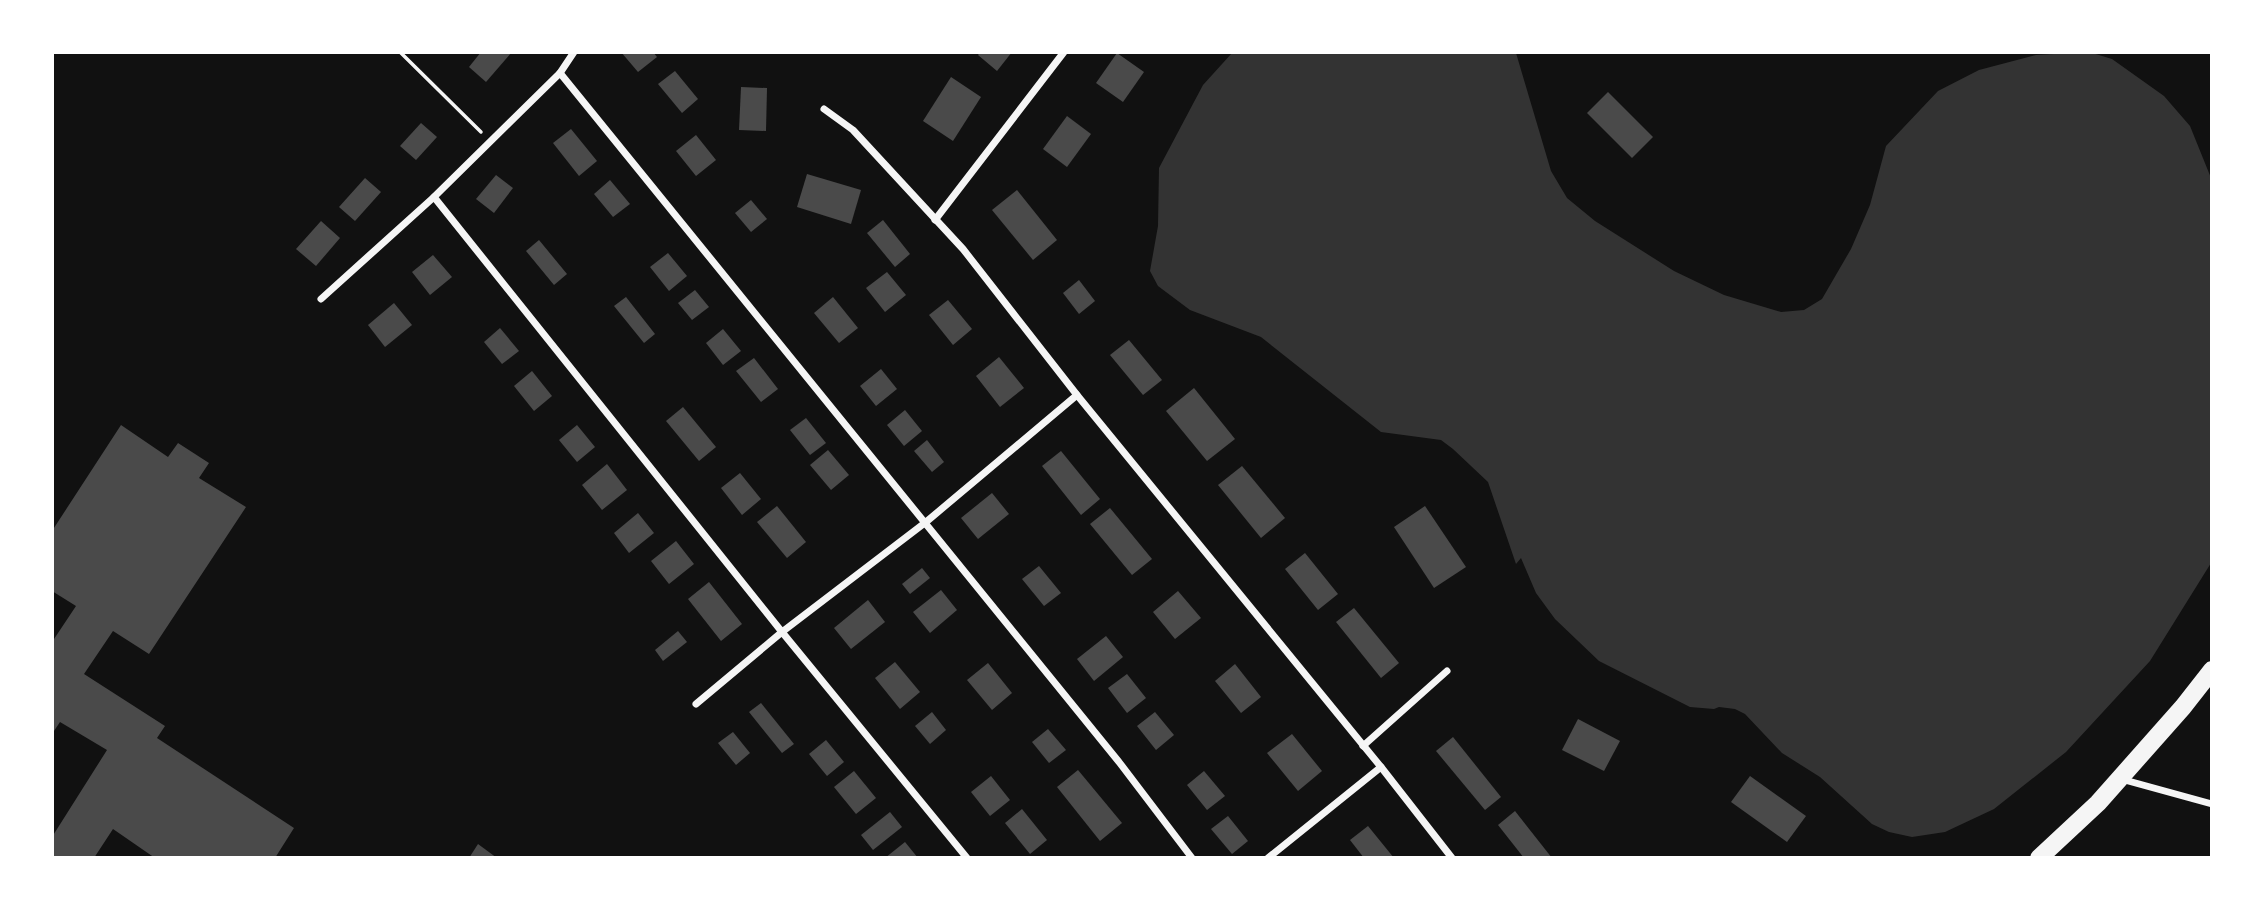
<svg xmlns="http://www.w3.org/2000/svg" width="2264" height="910" viewBox="0 0 2264 910" font-family="'Golos Text',sans-serif">
  <style>
    .water { fill: #333 }
    .building { fill: #4a4a4a }
    .lines { fill: none; stroke-linecap: round; stroke-linejoin: round }
    .path { stroke: #f5f5f5; stroke-width: 3.5 }
    .minor { stroke: #f5f5f5; stroke-width: 7 }
    .primary { stroke: #f5f5f5; stroke-width: 18 }
  </style>
  <rect width="100%" height="100%" fill="#111"/>
  <polygon class="water" points="2089,52 2112,59 2164,96 2190,126 2211,178 2211,563 2150,661 2066,752 1994,809 1945,832 1912,837 1889,832 1872,824 1820,777 1782,753 1745,714 1735,709 1719,707 1714,709 1690,707 1599,661 1555,619 1536,593 1521,558 1516,564 1488,482 1453,449 1441,440 1381,432 1261,337 1190,310 1158,286 1150,271 1158,226 1159,168 1203,85 1232,53 1516,53 1551,171 1567,198 1595,221 1674,271 1724,295 1781,312 1804,310 1822,299 1851,249 1870,205 1886,146 1938,91 1979,70 2036,55"/>
  <g class="building">
    <polygon points="481,52 512,52 486,82 469,67"/>
    <polygon points="621,52 653,52 657,57 638,72"/>
    <polygon points="980,52 1012,52 997,71 978,55"/>
    <polygon points="1117,53 1144,72 1123,102 1096,83"/>
    <polygon points="675,71 698,99 682,113 658,84"/>
    <polygon points="951,77 981,97 953,141 923,121"/>
    <polygon points="741,87 767,88 766,131 739,130"/>
    <polygon points="1608,92 1653,137 1632,158 1587,113"/>
    <polygon points="1067,116 1091,134 1067,167 1043,149"/>
    <polygon points="421,123 437,137 416,160 400,146"/>
    <polygon points="571,129 597,161 579,176 553,143"/>
    <polygon points="696,135 716,160 696,176 676,151"/>
    <polygon points="807,174 861,190 851,224 797,207"/>
    <polygon points="496,175 513,188 494,213 476,199"/>
    <polygon points="365,178 381,192 355,221 339,207"/>
    <polygon points="610,180 630,204 613,217 594,194"/>
    <polygon points="1017,190 1057,240 1033,260 992,210"/>
    <polygon points="751,200 767,219 751,232 735,213"/>
    <polygon points="883,220 910,254 895,267 867,233"/>
    <polygon points="321,221 340,238 316,266 296,249"/>
    <polygon points="539,240 567,274 554,285 526,251"/>
    <polygon points="668,253 687,276 669,291 650,267"/>
    <polygon points="433,255 452,277 430,295 412,272"/>
    <polygon points="887,272 906,295 885,312 866,288"/>
    <polygon points="1079,280 1095,301 1079,314 1063,293"/>
    <polygon points="695,290 709,307 692,320 678,303"/>
    <polygon points="626,297 655,334 644,343 614,306"/>
    <polygon points="833,297 858,328 839,343 814,313"/>
    <polygon points="948,300 972,329 953,345 929,315"/>
    <polygon points="394,303 412,325 385,347 368,325"/>
    <polygon points="500,328 519,351 502,364 484,342"/>
    <polygon points="723,329 741,351 723,365 706,343"/>
    <polygon points="1129,340 1162,380 1143,395 1110,355"/>
    <polygon points="999,357 1024,388 1000,407 976,376"/>
    <polygon points="754,358 778,389 761,402 736,371"/>
    <polygon points="881,369 897,389 876,406 860,386"/>
    <polygon points="532,371 552,396 534,411 514,386"/>
    <polygon points="1194,388 1235,439 1207,461 1166,411"/>
    <polygon points="683,407 716,447 699,461 666,421"/>
    <polygon points="905,410 922,431 904,446 887,425"/>
    <polygon points="806,418 826,443 810,455 790,430"/>
    <polygon points="121,425 168,457 178,443 209,463 199,478 246,507 149,654 113,631 84,674 165,726 157,738 294,828 275,858 155,858 113,829 94,858 52,858 52,837 107,750 60,722 52,734 52,642 76,606 52,591 52,531"/>
    <polygon points="577,425 595,447 577,462 559,440"/>
    <polygon points="927,440 944,462 932,472 914,451"/>
    <polygon points="828,450 849,475 831,490 810,465"/>
    <polygon points="1061,451 1100,499 1081,515 1042,466"/>
    <polygon points="607,464 627,490 602,510 582,485"/>
    <polygon points="1242,466 1285,518 1261,538 1218,485"/>
    <polygon points="740,473 761,499 742,515 721,488"/>
    <polygon points="992,493 1009,514 978,539 961,518"/>
    <polygon points="777,506 806,542 787,558 757,522"/>
    <polygon points="1425,506 1466,567 1434,588 1394,527"/>
    <polygon points="1110,508 1152,559 1132,575 1090,524"/>
    <polygon points="638,513 654,533 629,553 614,533"/>
    <polygon points="676,541 694,564 669,584 651,561"/>
    <polygon points="1305,553 1338,594 1318,610 1285,569"/>
    <polygon points="1039,566 1061,593 1044,606 1022,579"/>
    <polygon points="922,568 930,578 910,594 902,584"/>
    <polygon points="709,582 742,624 721,641 688,599"/>
    <polygon points="941,590 957,610 930,633 913,612"/>
    <polygon points="1178,591 1201,618 1175,639 1153,612"/>
    <polygon points="868,600 885,622 851,649 834,628"/>
    <polygon points="1354,608 1399,663 1381,678 1336,622"/>
    <polygon points="678,631 687,642 663,661 655,650"/>
    <polygon points="1106,636 1123,657 1094,681 1077,659"/>
    <polygon points="895,662 920,692 900,709 875,678"/>
    <polygon points="988,663 1012,693 992,710 967,680"/>
    <polygon points="1235,664 1261,697 1241,713 1215,681"/>
    <polygon points="1127,674 1146,698 1127,713 1108,688"/>
    <polygon points="761,703 794,744 782,753 749,712"/>
    <polygon points="932,712 946,730 930,744 915,726"/>
    <polygon points="1155,712 1174,735 1156,750 1137,726"/>
    <polygon points="1578,719 1620,741 1604,771 1562,750"/>
    <polygon points="1048,729 1066,750 1049,763 1032,742"/>
    <polygon points="733,732 750,753 736,765 718,743"/>
    <polygon points="1292,734 1322,771 1298,791 1267,753"/>
    <polygon points="1453,737 1501,797 1485,810 1436,751"/>
    <polygon points="826,740 844,762 827,776 809,754"/>
    <polygon points="1078,770 1122,823 1100,841 1057,787"/>
    <polygon points="854,771 876,798 856,814 834,787"/>
    <polygon points="1204,771 1225,796 1207,810 1187,785"/>
    <polygon points="991,776 1010,800 990,816 971,792"/>
    <polygon points="1750,776 1806,816 1787,842 1731,802"/>
    <polygon points="1022,809 1047,840 1030,854 1005,823"/>
    <polygon points="1515,811 1552,858 1524,858 1498,825"/>
    <polygon points="890,812 902,827 873,850 861,835"/>
    <polygon points="1228,816 1248,841 1232,854 1211,829"/>
    <polygon points="1368,826 1394,858 1364,858 1350,840"/>
    <polygon points="905,842 918,858 885,858"/>
    <polygon points="478,844 497,858 469,858"/>
  </g>
  <g class="lines">
    <polyline class="path" points="400,52 481,132"/>
    <g class="minor">
      <polyline points="560,73 1119,762 1192,858"/>
      <polyline points="824,109 853,130 963,249 1077,395 1381,767 1452,858"/>
      <polyline points="434,197 782,632 967,858"/>
      <polyline points="935,220 1064,52"/>
      <polyline points="321,299 434,197 560,73 574,52"/>
      <polyline points="696,704 782,632 926,522 1077,395"/>
      <polyline points="1363,746 1447,671"/>
      <polyline points="2121,779 2212,804"/>
      <polyline points="1268,858 1381,767"/>
    </g>
    <polyline class="primary" points="2039,858 2098,803 2183,707 2212,670"/>
  </g>
  <rect width="2264" height="910" fill="none" stroke="#ffffff" stroke-width="108"/>
</svg>
